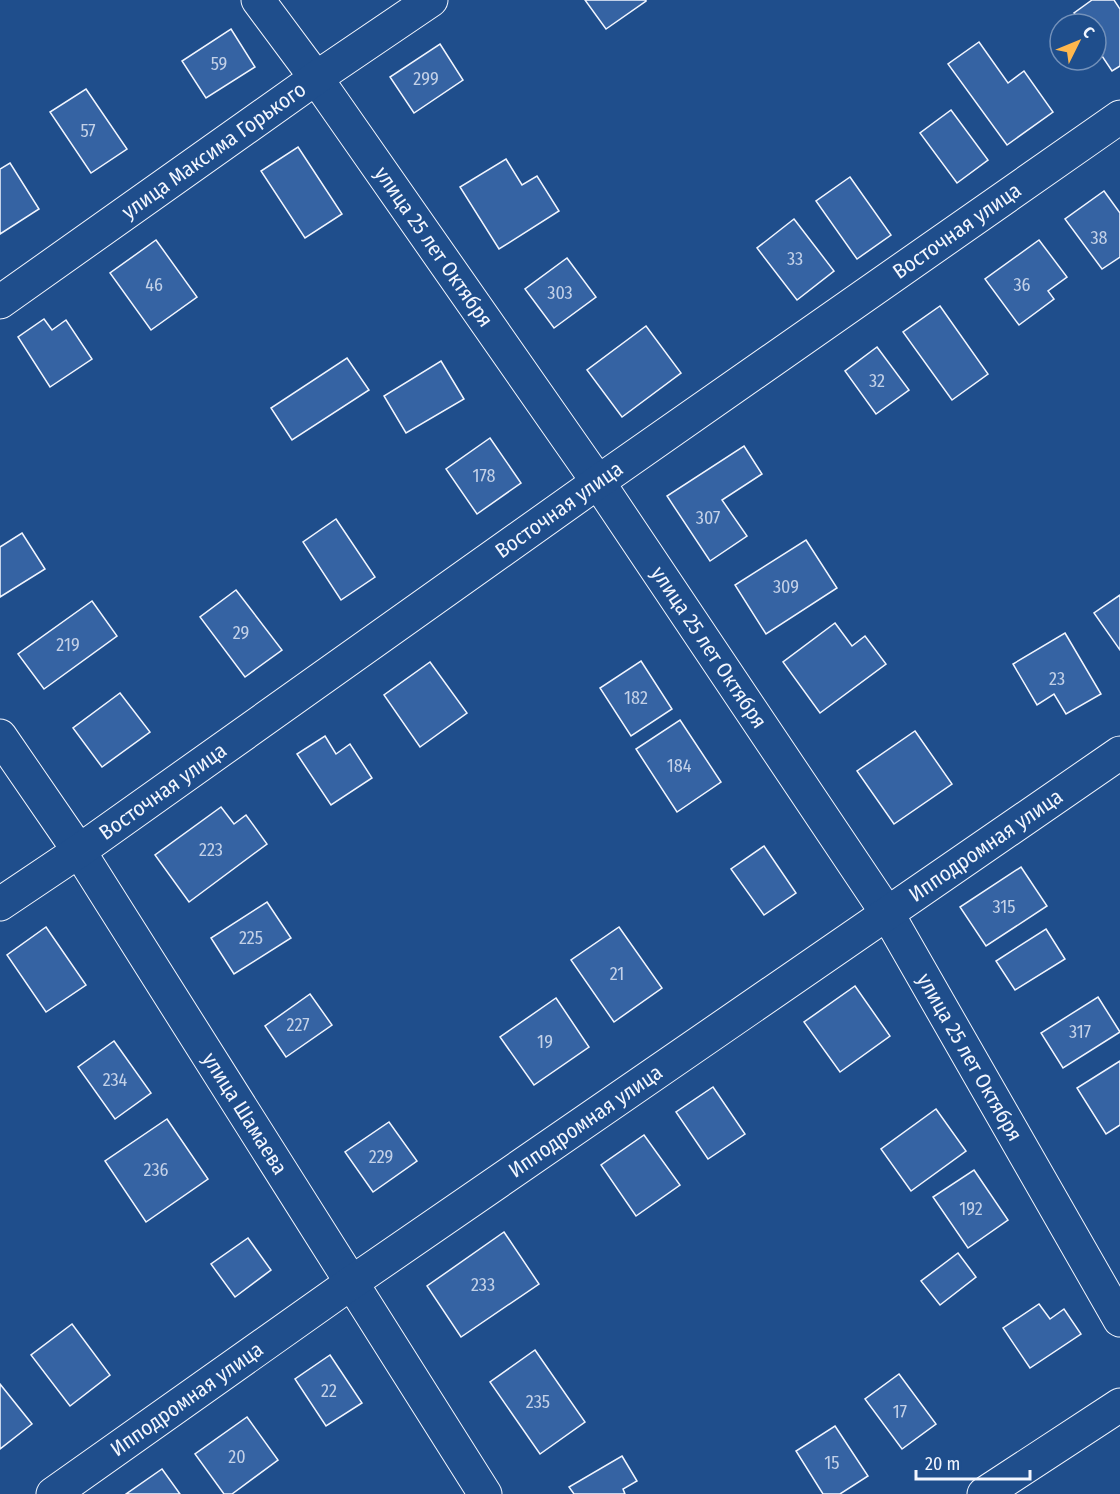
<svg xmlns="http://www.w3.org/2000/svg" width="1120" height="1494" viewBox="0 0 1120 1494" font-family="'Fira Sans Condensed',sans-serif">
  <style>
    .building { fill: #3563a3; stroke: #f2f6ff; stroke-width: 1.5 }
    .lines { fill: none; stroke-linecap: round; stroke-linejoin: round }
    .minor-casing { stroke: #f2f6ff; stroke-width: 35 }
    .minor { stroke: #1f4e8c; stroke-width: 33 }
    .labels { text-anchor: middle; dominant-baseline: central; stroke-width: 4.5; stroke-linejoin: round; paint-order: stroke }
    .number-label { font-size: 18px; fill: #c3d1e8 }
    .street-label { font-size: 21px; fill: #f2f6ff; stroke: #1f4e8c }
  </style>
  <rect width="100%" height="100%" fill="#1f4e8c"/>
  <g class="building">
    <polygon points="585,0 646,0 646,1 606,29"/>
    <polygon points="1092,0 1114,0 1120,9 1120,66 1112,71 1096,47 1096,24 1081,24 1074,13"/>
    <polygon points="231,29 255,67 206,98 182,61"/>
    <polygon points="979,42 1008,83 1024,71 1053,112 1007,145 948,64"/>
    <polygon points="440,44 463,80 414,113 390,77"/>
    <polygon points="86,89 127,149 91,173 50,112"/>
    <polygon points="951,110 988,160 957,183 920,133"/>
    <polygon points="298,147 342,214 305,238 261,171"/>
    <polygon points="506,159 522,185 537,176 559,211 499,249 460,187"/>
    <polygon points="10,163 39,209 0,234 0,169"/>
    <polygon points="850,177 891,235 857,259 816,201"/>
    <polygon points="1104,191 1120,213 1120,257 1102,269 1065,219"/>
    <polygon points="794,219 834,271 797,300 757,248"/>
    <polygon points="156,240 197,297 151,330 110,273"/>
    <polygon points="1039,240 1067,277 1048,291 1054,299 1019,325 985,279"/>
    <polygon points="567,258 596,297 554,328 525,289"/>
    <polygon points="940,306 988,374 952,400 903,332"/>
    <polygon points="44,319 52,330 66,320 92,359 50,387 18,337"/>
    <polygon points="646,326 681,373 622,417 587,370"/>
    <polygon points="877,347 909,390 876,414 845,371"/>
    <polygon points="347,358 369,390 292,440 271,408"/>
    <polygon points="441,361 464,399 406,433 384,396"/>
    <polygon points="490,438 521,483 477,514 446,469"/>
    <polygon points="744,446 762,474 722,500 747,536 710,561 667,496"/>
    <polygon points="336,519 375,577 341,600 303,542"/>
    <polygon points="22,533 45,569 0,597 0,547"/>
    <polygon points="806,540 837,588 766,634 735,585"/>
    <polygon points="236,590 282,650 245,677 200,617"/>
    <polygon points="1120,595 1120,650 1094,613"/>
    <polygon points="92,601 117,636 44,689 18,654"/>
    <polygon points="835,623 852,646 865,636 886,664 820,713 783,662"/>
    <polygon points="1065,633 1101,694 1066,714 1054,694 1037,705 1013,664"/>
    <polygon points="641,661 672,709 631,736 600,688"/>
    <polygon points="430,662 467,713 420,747 384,695"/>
    <polygon points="120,693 150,732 102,767 73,728"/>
    <polygon points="680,720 721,782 677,812 636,749"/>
    <polygon points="915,731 952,784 894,824 857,771"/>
    <polygon points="325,736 336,754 350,744 372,778 331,805 297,754"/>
    <polygon points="221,807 234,824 246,815 267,844 189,902 155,855"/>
    <polygon points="764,846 796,893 764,915 731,869"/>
    <polygon points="1021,867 1047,906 986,946 960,907"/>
    <polygon points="267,902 291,938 234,974 211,938"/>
    <polygon points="46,927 86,985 46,1012 7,955"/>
    <polygon points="619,927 662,988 614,1022 571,960"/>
    <polygon points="1046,929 1065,959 1015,990 996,961"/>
    <polygon points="855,986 890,1036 840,1072 804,1022"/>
    <polygon points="310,994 332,1025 286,1057 265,1026"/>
    <polygon points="1098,997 1120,1032 1063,1068 1041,1033"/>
    <polygon points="556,998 589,1047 534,1085 500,1037"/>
    <polygon points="114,1041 151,1093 115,1119 78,1067"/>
    <polygon points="1120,1061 1120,1125 1106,1134 1077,1088"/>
    <polygon points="713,1087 745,1134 708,1159 676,1112"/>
    <polygon points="936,1109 966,1151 911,1191 881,1149"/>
    <polygon points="167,1119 208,1179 146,1222 105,1161"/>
    <polygon points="389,1122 417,1161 373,1192 345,1152"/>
    <polygon points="644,1135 680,1185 636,1216 601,1165"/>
    <polygon points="974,1170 1008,1220 968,1248 933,1197"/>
    <polygon points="504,1232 539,1284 461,1337 427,1286"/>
    <polygon points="248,1238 271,1270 235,1297 211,1264"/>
    <polygon points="958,1253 976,1277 940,1305 921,1281"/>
    <polygon points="1039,1304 1050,1319 1064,1309 1081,1334 1030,1368 1003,1328"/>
    <polygon points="72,1324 110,1375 70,1406 31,1355"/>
    <polygon points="535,1350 585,1422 540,1454 490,1382"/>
    <polygon points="330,1355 362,1403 326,1426 295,1379"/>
    <polygon points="899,1374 936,1424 902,1449 865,1399"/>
    <polygon points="0,1384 32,1424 0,1449"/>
    <polygon points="247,1417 278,1460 232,1494 224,1494 195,1454"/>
    <polygon points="835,1426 868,1476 840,1494 823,1494 796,1451"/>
    <polygon points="622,1456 637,1481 623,1489 625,1494 574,1494 569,1487"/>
    <polygon points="162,1469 180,1494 126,1494"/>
  </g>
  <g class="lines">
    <defs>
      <g id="minor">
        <path id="s1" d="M258,0l58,78 282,404 289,431 233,407"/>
        <path id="s2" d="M0,302l316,-224 115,-78"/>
        <path id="s3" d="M0,736l79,115 406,643"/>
        <path id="s4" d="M0,904l79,-53 519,-369 522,-365"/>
        <path id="s5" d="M53,1494l298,-211 769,-530"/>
        <polyline points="984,1494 1120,1405"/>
      </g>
    </defs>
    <use href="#minor" class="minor-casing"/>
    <use href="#minor" class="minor"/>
  </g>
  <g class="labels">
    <g class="number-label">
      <text x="219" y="64">59</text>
      <text x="426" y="79">299</text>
      <text x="88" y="131">57</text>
      <text x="1099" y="238">38</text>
      <text x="795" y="259">33</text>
      <text x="154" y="285">46</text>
      <text x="1022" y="285">36</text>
      <text x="560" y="293">303</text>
      <text x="877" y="381">32</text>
      <text x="484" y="476">178</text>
      <text x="708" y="518">307</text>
      <text x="786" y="587">309</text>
      <text x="241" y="633">29</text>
      <text x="68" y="645">219</text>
      <text x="1057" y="679">23</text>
      <text x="636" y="698">182</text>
      <text x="679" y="766">184</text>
      <text x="211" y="850">223</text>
      <text x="1004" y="907">315</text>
      <text x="251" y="938">225</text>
      <text x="617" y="974">21</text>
      <text x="298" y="1025">227</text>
      <text x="1080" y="1032">317</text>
      <text x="545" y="1042">19</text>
      <text x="115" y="1080">234</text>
      <text x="381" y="1157">229</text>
      <text x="156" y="1170">236</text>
      <text x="971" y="1209">192</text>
      <text x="483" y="1285">233</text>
      <text x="329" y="1391">22</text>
      <text x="538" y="1402">235</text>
      <text x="900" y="1412">17</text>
      <text x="237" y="1457">20</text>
      <text x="832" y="1463">15</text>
    </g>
    <g class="street-label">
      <text stroke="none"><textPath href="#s2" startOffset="262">улица Максима Горького</textPath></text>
      <text stroke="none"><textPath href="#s4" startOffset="1170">Восточная улица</textPath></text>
      <text stroke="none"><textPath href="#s1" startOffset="303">улица 25 лет Октября</textPath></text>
      <text stroke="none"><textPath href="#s4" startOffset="684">Восточная улица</textPath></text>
      <text stroke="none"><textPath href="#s1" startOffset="789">улица 25 лет Октября</textPath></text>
      <text stroke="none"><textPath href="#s4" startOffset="198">Восточная улица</textPath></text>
      <text stroke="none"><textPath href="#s5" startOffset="1136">Ипподромная улица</textPath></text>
      <text stroke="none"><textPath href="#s1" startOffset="1275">улица 25 лет Октября</textPath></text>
      <text stroke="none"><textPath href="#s3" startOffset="450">улица Шамаева</textPath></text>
      <text stroke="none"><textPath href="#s5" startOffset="650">Ипподромная улица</textPath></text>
      <text stroke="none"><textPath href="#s5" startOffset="164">Ипподромная улица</textPath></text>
    </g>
  </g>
  <g transform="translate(1078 42) rotate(47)"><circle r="28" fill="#1f4e8c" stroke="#7391ba" stroke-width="1.5"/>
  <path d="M0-4.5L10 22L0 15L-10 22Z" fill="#ffb74d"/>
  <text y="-9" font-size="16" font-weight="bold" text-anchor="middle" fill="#f2f6ff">С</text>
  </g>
  <path d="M916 1470v9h114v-9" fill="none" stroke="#f2f6ff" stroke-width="3"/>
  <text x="925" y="1470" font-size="18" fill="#f2f6ff" stroke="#1f4e8c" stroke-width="4.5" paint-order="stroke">20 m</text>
</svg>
